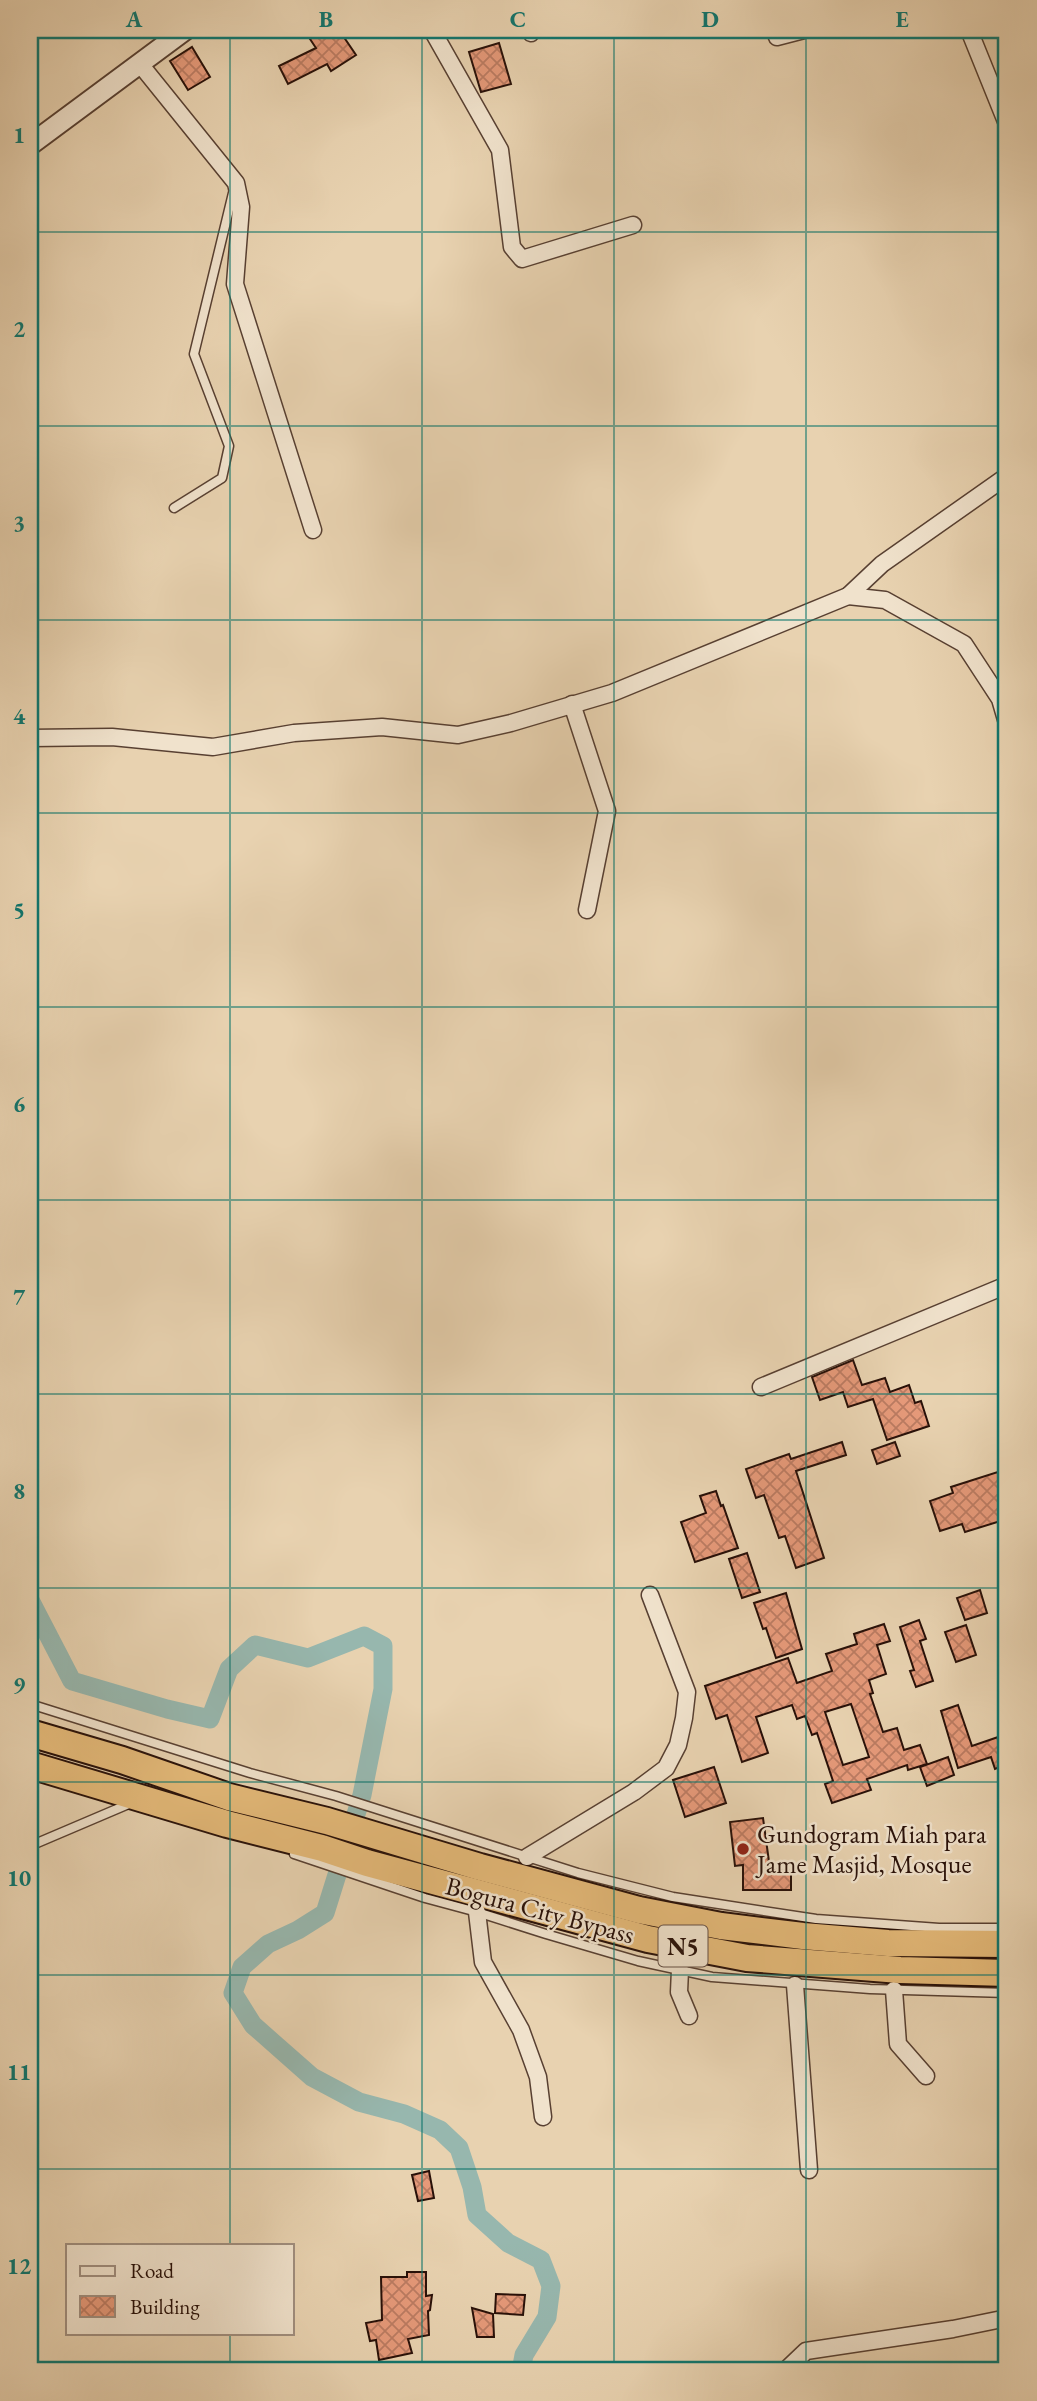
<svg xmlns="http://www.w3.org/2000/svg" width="1037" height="2401" viewBox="0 0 1037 2401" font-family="'EB Garamond',serif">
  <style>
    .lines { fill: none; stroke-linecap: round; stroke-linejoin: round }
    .canal { stroke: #97b7ae; stroke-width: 19 }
    .building { fill: url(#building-cross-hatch); stroke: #281008; stroke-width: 2; fill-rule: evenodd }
    .service-casing { stroke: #584032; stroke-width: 11 }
    .minor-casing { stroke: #584032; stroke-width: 19 }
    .tertiary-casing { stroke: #584032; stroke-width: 23 }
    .trunk-casing { stroke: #281008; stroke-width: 30 }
    .service { stroke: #f0e2cc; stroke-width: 8 }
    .minor { stroke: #f0e2cc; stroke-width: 16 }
    .tertiary { stroke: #f0e2cc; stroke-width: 19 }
    .trunk { stroke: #e4b978; stroke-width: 26 }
    .grid { fill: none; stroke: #0f766e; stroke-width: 2; stroke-opacity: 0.55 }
    .poi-dot { fill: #8f2418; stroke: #f0e2cc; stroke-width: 2.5 }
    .labels { text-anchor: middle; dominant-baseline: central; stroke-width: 5; stroke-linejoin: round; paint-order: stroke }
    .shield { fill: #f0e2cc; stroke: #644f43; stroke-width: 2 }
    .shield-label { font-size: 24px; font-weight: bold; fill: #281008 }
    .poi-label { font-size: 26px; fill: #281008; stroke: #f0e2cc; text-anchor: start }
    .street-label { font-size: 26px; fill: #281008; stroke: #f0e2cc }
    .neatline { fill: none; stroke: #0f766e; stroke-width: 2.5 }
    .grid-label { font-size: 23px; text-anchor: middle; font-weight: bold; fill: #0f766e }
  </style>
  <defs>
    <pattern id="building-cross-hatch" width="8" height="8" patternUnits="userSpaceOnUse" patternTransform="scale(1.75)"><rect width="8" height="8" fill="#e59979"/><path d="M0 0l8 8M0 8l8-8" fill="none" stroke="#ba7b61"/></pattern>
  </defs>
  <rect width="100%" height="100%" fill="#e8d2b0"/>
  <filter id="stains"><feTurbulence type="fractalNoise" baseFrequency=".00286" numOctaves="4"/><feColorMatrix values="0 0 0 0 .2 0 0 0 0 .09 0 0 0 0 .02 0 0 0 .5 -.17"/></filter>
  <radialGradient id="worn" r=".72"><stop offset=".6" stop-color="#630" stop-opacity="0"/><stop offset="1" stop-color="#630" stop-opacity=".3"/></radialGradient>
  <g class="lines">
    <polyline class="canal" points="30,1600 72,1681 167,1709 210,1719 229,1669 255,1645 308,1658 364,1636 383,1646 383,1689 362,1795 325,1913 298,1930 268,1944 242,1967 233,1993 253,2025 312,2077 359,2102 404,2114 440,2130 459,2148 472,2187 477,2215 508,2243 541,2260 551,2286 547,2317 524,2355 521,2371"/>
  </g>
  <g class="building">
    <polygon points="304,30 339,30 356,55 331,71 327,64 288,84 279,66 316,48"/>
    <polygon points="499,43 511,84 481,92 469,52"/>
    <polygon points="192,47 210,77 188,90 170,61"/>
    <polygon points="853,1360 862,1385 885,1378 890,1392 909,1385 915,1403 921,1401 929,1426 887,1440 873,1399 848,1407 843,1392 820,1400 812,1377"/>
    <polygon points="842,1442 846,1455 796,1471 824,1558 796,1568 785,1536 779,1538 764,1495 756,1498 746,1469 789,1454 791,1459"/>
    <polygon points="895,1442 900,1456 877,1464 872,1450"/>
    <polygon points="1007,1469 1007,1519 965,1532 962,1524 940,1531 930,1501 953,1493 951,1487"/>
    <polygon points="716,1491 721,1506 723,1505 738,1548 695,1562 681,1522 706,1513 700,1496"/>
    <polygon points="747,1553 760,1592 742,1598 729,1559"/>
    <polygon points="980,1590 987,1613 965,1620 957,1598"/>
    <polygon points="786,1593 802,1649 776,1658 766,1628 763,1629 754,1603"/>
    <polygon points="919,1620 926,1639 920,1641 933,1681 916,1687 910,1671 914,1670 900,1627"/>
    <path d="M884,1624l6,17 -13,4 9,29 -17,6 4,13 -3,1 13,38 14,-4 7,22 16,-5 7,19 -19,6 -1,-5 -40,14 4,11 -39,13 -7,-19 8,-3 -16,-48 -5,2 -7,-19 -8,3 -5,-14 -36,12 12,36 -26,9 -15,-47 -11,4 -11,-33 83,-28 9,25 35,-12 -6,-17 31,-10 -3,-10zM851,1704l18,53 -26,8 -18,-53z"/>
    <polygon points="966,1625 976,1655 956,1662 945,1632"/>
    <polygon points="958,1705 972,1746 1007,1734 1007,1764 995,1769 991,1757 958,1768 941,1711"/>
    <polygon points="948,1757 954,1775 927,1786 920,1767"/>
    <polygon points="714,1767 726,1803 685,1817 673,1780"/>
    <polygon points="763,1818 770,1869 791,1870 791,1890 743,1890 743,1865 735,1866 730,1822"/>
    <polygon points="429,2171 434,2198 418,2201 412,2175"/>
    <polygon points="407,2272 426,2272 426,2296 432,2295 430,2310 428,2311 429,2335 408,2339 412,2353 379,2360 376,2340 370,2341 366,2323 382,2320 381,2277 407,2277"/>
    <polygon points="496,2294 525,2295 523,2315 495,2313"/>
    <polygon points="472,2308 493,2314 494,2337 477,2337"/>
  </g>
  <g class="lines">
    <defs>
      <g id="service">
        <polyline points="174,508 222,478 229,446 194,354 233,193"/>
        <polyline points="30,1704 250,1773 336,1796 578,1873 673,1897 816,1919 939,1928 1007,1928"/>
        <polyline points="30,1846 131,1803"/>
        <polyline points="294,1854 425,1898 477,1912 546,1934 638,1961 712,1977 870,1989 1007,1993"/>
      </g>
      <g id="minor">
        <polyline points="432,30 500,150 512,247 522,259 633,225"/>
        <polyline points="529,30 531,33"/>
        <polyline points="969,30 1007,124"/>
        <polyline points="777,37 804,30"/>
        <polyline points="140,64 236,183 241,207 235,284 313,530"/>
        <polyline points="1007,476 882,564 848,596 885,600 964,644 1000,699 1007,723"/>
        <polyline points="572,704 607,811 587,910"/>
        <polyline points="30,738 112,737 213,747 294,733 382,727 458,735 511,723 612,693 848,596"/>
        <polyline points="761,1387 1007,1285"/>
        <polyline points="527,1857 634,1792 666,1768 678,1745 684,1718 687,1692 650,1595"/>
        <polyline points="477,1912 483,1962 521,2030 538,2077 543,2117"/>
        <polyline points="680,1970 679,1992 689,2016"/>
        <polyline points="795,1985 809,2170"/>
        <polyline points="894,1990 898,2044 926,2076"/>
        <polyline points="785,2371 806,2351 953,2329 1007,2318"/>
      </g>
      <polyline id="tertiary" points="30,145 185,30"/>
      <g id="trunk">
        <polyline points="30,1733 122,1760 229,1797 327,1821 480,1867 639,1910 721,1926 803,1936 888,1943 1007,1944"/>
        <polyline points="30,1765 227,1824 322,1848 367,1863 648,1939 747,1958 900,1970 1007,1973"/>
      </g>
    </defs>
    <use href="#service" class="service-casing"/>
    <use href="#minor" class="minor-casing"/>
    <use href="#tertiary" class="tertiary-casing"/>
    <use href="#trunk" class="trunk-casing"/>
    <use href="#service" class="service"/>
    <use href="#minor" class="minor"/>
    <use href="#tertiary" class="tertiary"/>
    <use href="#trunk" class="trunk"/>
  </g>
  <path class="grid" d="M230,30v2215M422,30v2341M614,30v2341M806,30v2341M30,232h977M30,426h977M30,620h977M30,813h977M30,1007h977M30,1200h977M30,1394h977M30,1588h977M30,1782h977M30,1975h977M30,2169h977M230,2333v38"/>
  <circle class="poi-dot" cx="743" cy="1849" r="7"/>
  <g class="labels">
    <rect class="shield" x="658.5" y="1925.5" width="49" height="41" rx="5"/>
    <g class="shield-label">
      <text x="683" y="1946">N5</text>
    </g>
    <g class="poi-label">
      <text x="757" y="1834">Gundogram Miah para<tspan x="757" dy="30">Jame Masjid, Mosque</tspan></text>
    </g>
    <g class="street-label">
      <text transform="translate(540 1910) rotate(15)">Bogura City Bypass</text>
    </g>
  </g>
  <rect width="1037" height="2401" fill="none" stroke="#e8d2b0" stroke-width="77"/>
  <rect x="66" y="2244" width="228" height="91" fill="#f0e2cc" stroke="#a08e7e" stroke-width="2"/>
  <rect x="80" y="2266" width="35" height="10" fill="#f0e2cc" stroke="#a08e7e" stroke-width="2"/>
  <text x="130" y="2278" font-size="21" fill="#281008">Road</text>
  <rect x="80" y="2296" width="35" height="21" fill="url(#building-cross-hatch)" stroke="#a08e7e" stroke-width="2"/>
  <text x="130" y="2314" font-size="21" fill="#281008">Building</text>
  <rect x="38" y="38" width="960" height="2324" class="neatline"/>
  <g class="grid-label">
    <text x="134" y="27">A</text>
    <text x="326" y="27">B</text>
    <text x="518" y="27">C</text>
    <text x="710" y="27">D</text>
    <text x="902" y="27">E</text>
    <text x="19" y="143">1</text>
    <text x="19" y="337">2</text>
    <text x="19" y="531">3</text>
    <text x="19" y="724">4</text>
    <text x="19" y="918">5</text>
    <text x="19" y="1112">6</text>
    <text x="19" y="1305">7</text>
    <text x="19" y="1499">8</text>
    <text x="19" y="1693">9</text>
    <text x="19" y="1886">10</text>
    <text x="19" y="2080">11</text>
    <text x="19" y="2274">12</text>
  </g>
  <rect width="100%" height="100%" filter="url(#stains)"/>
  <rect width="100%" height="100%" fill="url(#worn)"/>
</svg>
